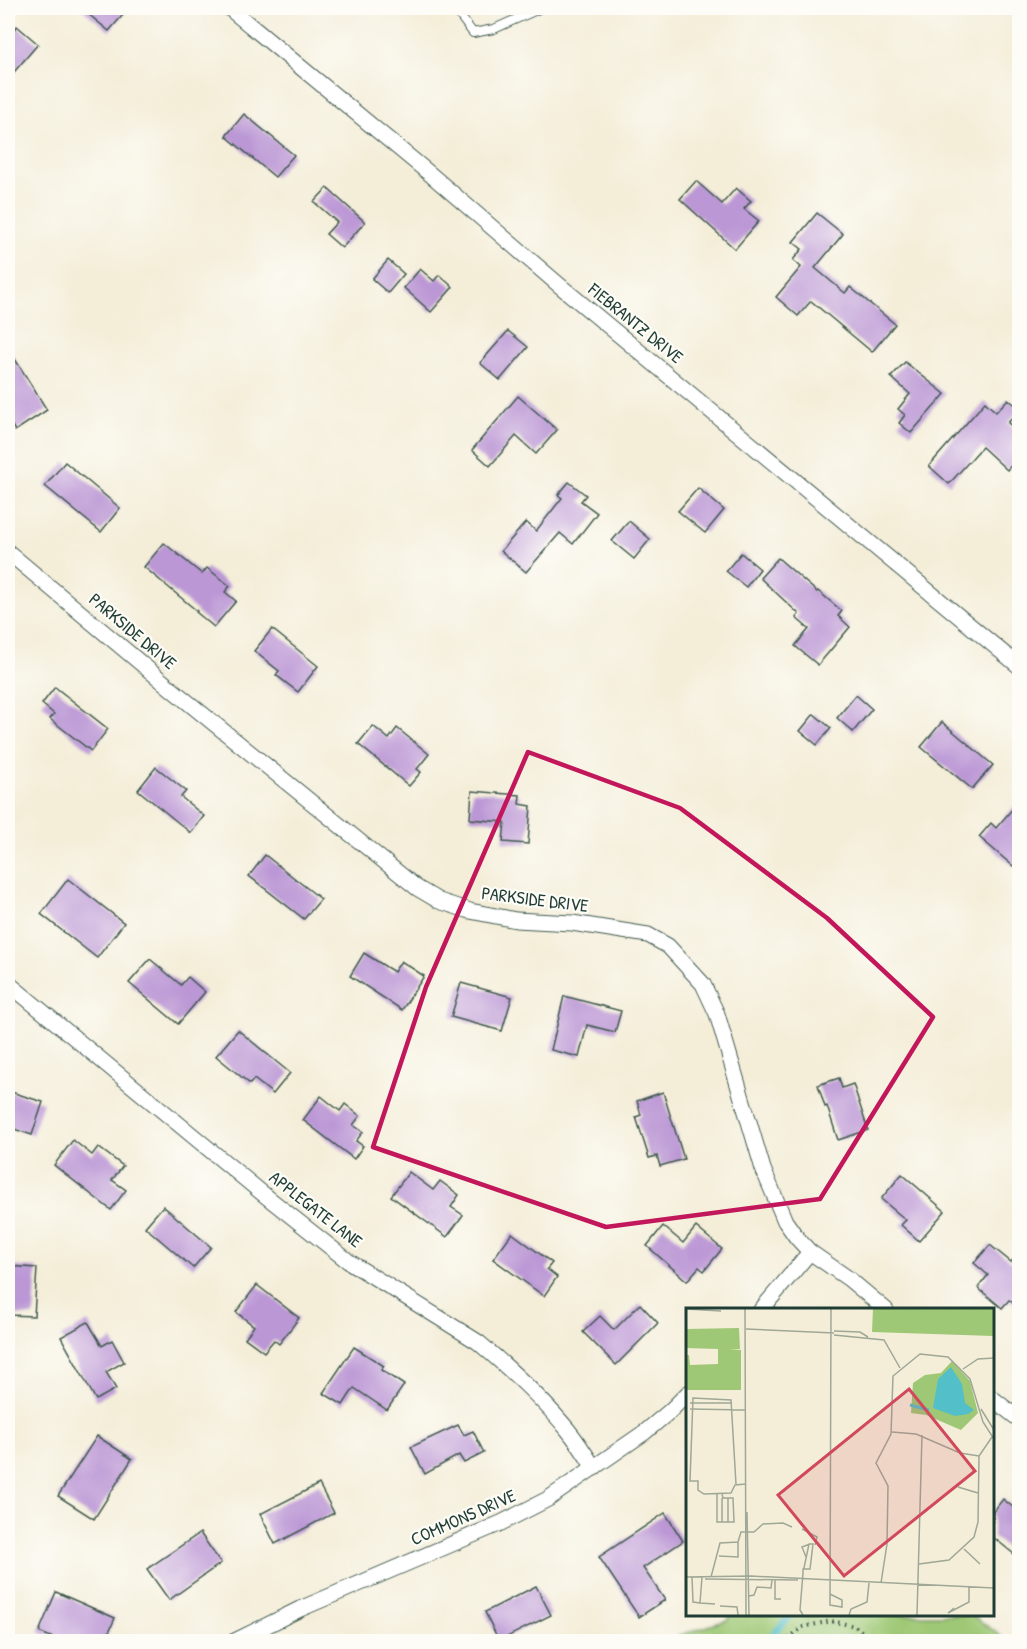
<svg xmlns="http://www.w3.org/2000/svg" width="1027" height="1649" viewBox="0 0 1027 1649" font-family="'Patrick Hand',sans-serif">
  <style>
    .green { fill: #9ec875; stroke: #5e8254; stroke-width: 1.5 }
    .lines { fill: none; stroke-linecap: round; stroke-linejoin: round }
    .stream { stroke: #52bfc9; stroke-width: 6 }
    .building { fill: #bb97d5 }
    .lane-casing { stroke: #3f584d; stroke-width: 10 }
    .street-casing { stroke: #3f584d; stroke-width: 17 }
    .path { stroke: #3f584d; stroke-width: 4; stroke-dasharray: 1.5 4.5; stroke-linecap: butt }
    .lane { stroke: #fff; stroke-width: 8 }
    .street { stroke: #fff; stroke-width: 15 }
    .marked { fill: none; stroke: #c2185b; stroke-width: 4.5; stroke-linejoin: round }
    .labels { text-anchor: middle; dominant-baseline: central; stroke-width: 4.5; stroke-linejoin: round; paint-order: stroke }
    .street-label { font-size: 18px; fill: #1f3d34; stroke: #fdfcf7 }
    .inset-river { fill: none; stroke: #52bfc9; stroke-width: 3 }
    .inset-road { fill: none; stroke: #9fa797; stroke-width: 1.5 }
    .view { fill: #d1495b; fill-opacity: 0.15; stroke: #d1495b; stroke-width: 3 }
    .inset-edge { fill: none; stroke: #1f3d34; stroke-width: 3 }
  </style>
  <rect width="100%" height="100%" fill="#fdfcf7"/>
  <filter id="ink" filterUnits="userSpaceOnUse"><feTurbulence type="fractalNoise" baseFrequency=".0167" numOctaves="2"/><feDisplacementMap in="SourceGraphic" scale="12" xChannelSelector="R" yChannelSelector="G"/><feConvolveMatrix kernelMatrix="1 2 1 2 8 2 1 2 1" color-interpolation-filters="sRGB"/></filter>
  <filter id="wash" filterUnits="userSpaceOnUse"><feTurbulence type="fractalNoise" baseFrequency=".008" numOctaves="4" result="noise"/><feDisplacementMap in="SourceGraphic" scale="24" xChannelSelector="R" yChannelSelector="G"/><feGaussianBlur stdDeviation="1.35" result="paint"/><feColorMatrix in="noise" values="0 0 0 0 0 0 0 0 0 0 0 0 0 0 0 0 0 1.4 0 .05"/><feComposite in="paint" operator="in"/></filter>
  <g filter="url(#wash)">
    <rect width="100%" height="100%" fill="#f4eed9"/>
    <polygon class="green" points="731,1614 972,1615 1008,1641 667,1641 677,1636 727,1620"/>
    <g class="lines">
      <polyline class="stream" points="765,1642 792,1614"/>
    </g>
    <g id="blocks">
      <g class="building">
        <polygon points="81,8 129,8 109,31"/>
        <polygon points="17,26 38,44 8,79 8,37"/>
        <polygon points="244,114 294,155 275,177 226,136"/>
        <polygon points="696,181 722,204 736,188 751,201 744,209 759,221 735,249 680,199"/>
        <polygon points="327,188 365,222 342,248 326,234 337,222 314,202"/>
        <polygon points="817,213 843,234 815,268 845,293 850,287 895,324 872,352 811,301 798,316 776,297 801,267 793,260 802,249 793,242"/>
        <polygon points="388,260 404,274 388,293 372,279"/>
        <polygon points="420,269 434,281 439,275 453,287 431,312 404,288"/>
        <polygon points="508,331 528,347 500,380 480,363"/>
        <polygon points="8,348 47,410 15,431 8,419"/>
        <polygon points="905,362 945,394 911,433 899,423 905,415 898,409 910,394 891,377"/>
        <polygon points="518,396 557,430 536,454 516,436 490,466 472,450"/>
        <polygon points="1008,399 1020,409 1008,423 1020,433 1020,456 1007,470 982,447 949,484 929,466 985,402 996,412"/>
        <polygon points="65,462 120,508 101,532 45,486"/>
        <polygon points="569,482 586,495 581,501 597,513 573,544 560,533 526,572 501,551 526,522 536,531 562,498 558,495"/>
        <polygon points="698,488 724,510 705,533 678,511"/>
        <polygon points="629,521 650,539 634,559 612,541"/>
        <polygon points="164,543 202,574 207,568 230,586 225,592 236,601 214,627 196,612 197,611 144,567"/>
        <polygon points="741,553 760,569 746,587 726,571"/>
        <polygon points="778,558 817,592 818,591 842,611 838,616 850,627 818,665 795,646 809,629 796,618 799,614 760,578"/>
        <polygon points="272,629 318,666 298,692 276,675 279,671 254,651"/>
        <polygon points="55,687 108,729 91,751 50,719 54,714 42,704"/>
        <polygon points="856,695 872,709 853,732 837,718"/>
        <polygon points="814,714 831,728 817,745 800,731"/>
        <polygon points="942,722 993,765 972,789 921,747"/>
        <polygon points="373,726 389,739 397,728 429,754 417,769 421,772 409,786 358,744"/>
        <polygon points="156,767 186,791 181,797 204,816 191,833 138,790"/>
        <polygon points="472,791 520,795 519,804 531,806 528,844 503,842 505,822 470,819"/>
        <polygon points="1020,800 1020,858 1013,866 979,837 991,823 996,828"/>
        <polygon points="265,855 321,899 304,919 249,876"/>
        <polygon points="68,879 124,923 97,958 41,914"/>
        <polygon points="364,953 394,972 401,961 424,976 402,1010 350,976"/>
        <polygon points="150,959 181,985 188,977 205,992 178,1024 129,983"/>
        <polygon points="461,983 512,997 502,1031 451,1017"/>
        <polygon points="564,996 621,1011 615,1032 587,1025 579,1057 551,1050"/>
        <polygon points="238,1030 290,1073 273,1094 254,1079 250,1084 216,1056"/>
        <polygon points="839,1078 842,1088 853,1084 868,1130 838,1140 827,1106 825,1107 818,1085"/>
        <polygon points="8,1091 43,1102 32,1135 8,1127"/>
        <polygon points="663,1092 684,1159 660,1166 657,1156 649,1158 636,1117 641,1115 637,1101"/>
        <polygon points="321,1096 340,1111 345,1104 360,1116 353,1125 363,1132 356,1141 363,1146 354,1159 303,1120"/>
        <polygon points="73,1140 92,1155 98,1147 123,1166 112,1180 126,1190 111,1210 54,1165"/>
        <polygon points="409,1172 433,1190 440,1181 459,1195 451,1207 463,1215 447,1237 391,1196"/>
        <polygon points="902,1174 945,1211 919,1241 901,1225 906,1220 881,1199"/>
        <polygon points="163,1206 211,1247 193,1268 145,1227"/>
        <polygon points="663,1226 683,1243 696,1227 722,1249 704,1271 699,1267 687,1281 647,1246"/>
        <polygon points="512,1233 552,1263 547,1269 557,1277 544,1296 493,1259"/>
        <polygon points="990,1245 1011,1262 1020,1252 1020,1308 1009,1300 1002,1308 978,1288 988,1275 974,1263"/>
        <polygon points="8,1266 37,1268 34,1316 8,1315"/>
        <polygon points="257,1285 299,1318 279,1344 274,1340 264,1352 245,1338 254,1326 236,1312"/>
        <polygon points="640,1304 658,1323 616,1365 583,1332 600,1316 614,1330"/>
        <polygon points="88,1322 102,1346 112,1340 124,1362 106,1372 116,1389 96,1400 61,1337"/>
        <polygon points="354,1347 384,1366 381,1370 404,1385 387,1410 354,1388 343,1405 323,1393"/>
        <polygon points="458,1425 464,1435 473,1431 484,1453 464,1463 459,1455 425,1474 411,1447"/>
        <polygon points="97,1436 132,1459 94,1519 58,1496"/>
        <polygon points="319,1484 334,1513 275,1544 260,1514"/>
        <polygon points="1003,1499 1020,1513 1020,1559 993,1537 993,1512"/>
        <polygon points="665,1513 683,1541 643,1568 665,1600 639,1617 599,1557"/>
        <polygon points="200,1533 221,1563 169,1600 147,1569"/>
        <polygon points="536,1586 551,1615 499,1641 485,1612"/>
        <polygon points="56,1592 115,1618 105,1641 60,1641 39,1632"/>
      </g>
    </g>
  </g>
  <g filter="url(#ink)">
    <use href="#blocks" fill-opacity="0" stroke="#3f584d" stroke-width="1.5"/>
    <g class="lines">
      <defs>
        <polyline id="lane" points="454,8 473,33 494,29 541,8"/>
        <g id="street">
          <polyline points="229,8 430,174 559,285 1020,667"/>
          <polyline points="8,552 174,691 417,888 439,901 470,911 516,920 572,923 648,935 668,946 703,984 717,1014 763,1169 785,1221 797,1238 810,1252 849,1279 886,1310"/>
          <path d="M8,983l254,210 86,68 130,81c32,27 63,55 90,88 9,11 18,25 26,38"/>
          <polyline points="761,1310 810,1252"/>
          <polyline points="992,1398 1020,1420"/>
          <polyline points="233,1642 300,1609 501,1523 548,1499 645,1432 670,1411 688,1393"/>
        </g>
      </defs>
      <use href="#lane" class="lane-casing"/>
      <use href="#street" class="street-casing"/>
      <polyline class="path" points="784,1642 803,1627 831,1621 855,1626 875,1642"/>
      <use href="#lane" class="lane"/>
      <use href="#street" class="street"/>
    </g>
  </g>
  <path class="marked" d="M528,752l152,56 147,110 106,99 -113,182 -214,28 -233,-80 53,-160z"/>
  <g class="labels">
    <g class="street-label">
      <text transform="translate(636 323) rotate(39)">FIEBRANTZ DRIVE</text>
      <text transform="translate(133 631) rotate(40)">PARKSIDE DRIVE</text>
      <text transform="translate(535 899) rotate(7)">PARKSIDE DRIVE</text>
      <text transform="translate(316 1209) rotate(38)">APPLEGATE LANE</text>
      <text transform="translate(463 1517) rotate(-24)">COMMONS DRIVE</text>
    </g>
  </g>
  <g transform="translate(686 1308)">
    <rect width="308" height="308" fill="#f4eed9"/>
    <path d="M187,0h120v28l-121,-4zM53,20l1,21h-11l12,1v40h-55v-35h3l1,10 28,-1v-15l-32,-1v-19zM266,53l18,20 8,32 -17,17 -35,-15 -15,-2 2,-30 12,-8 16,-2z" fill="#9ec875"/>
    <path d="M265,59l11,17 3,19 9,7 -6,4 -13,2 -22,-8 5,-29z" fill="#52bfc9"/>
    <path class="inset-river" d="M224,97l19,5"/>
    <path class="inset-road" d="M59,0l1,307M0,1l35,2M60,21l88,4M148,23l26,1 8,5M148,27l50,5 16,28M277,61l15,-10 16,-1M4,95h42M4,101l55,1M295,101l13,21M206,124l24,2 44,19 19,3M50,176l-5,-84 -38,-2 -3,83h8v9l6,4 27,-1 4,-8 11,-1M272,179l20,6M31,186v28h17l-1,-24h-10l-1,-4M42,190v24M61,204l2,103M36,214v-24M116,221l15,8 -2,8M278,241l16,15M33,248l19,1v-15M120,249l-4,-10 8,-3M233,256l30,-4 25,-23 4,-15 1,-66 13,-19M0,269l65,-1 243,12M6,269l1,25 7,1M16,269l-2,26 15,1M25,269l9,-34 18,-1 3,-10h13l9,-8 20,-1 9,4M19,271l93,1M89,272v19h6M195,275l6,-39 1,-58 -12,-23 15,-29 2,-58 27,-22 28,3 22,22 13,43 11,17M144,286l12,6v7l-12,-2 1,-297M63,288l5,-1 3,-8 14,1 1,-8M34,298l17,1 1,8M268,300l-6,5 21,-11v-15M117,307l-3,-5 3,-37v-4l1,-1 5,-24h4l-3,25h-7M163,307l2,-6 16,-7 2,-19M231,307l5,-180"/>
    <path class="view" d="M223,81l66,82 -131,105 -66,-81z"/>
    <rect width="308" height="308" class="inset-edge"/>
  </g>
  <rect width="1027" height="1649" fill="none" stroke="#fdfcf7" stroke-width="30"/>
</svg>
